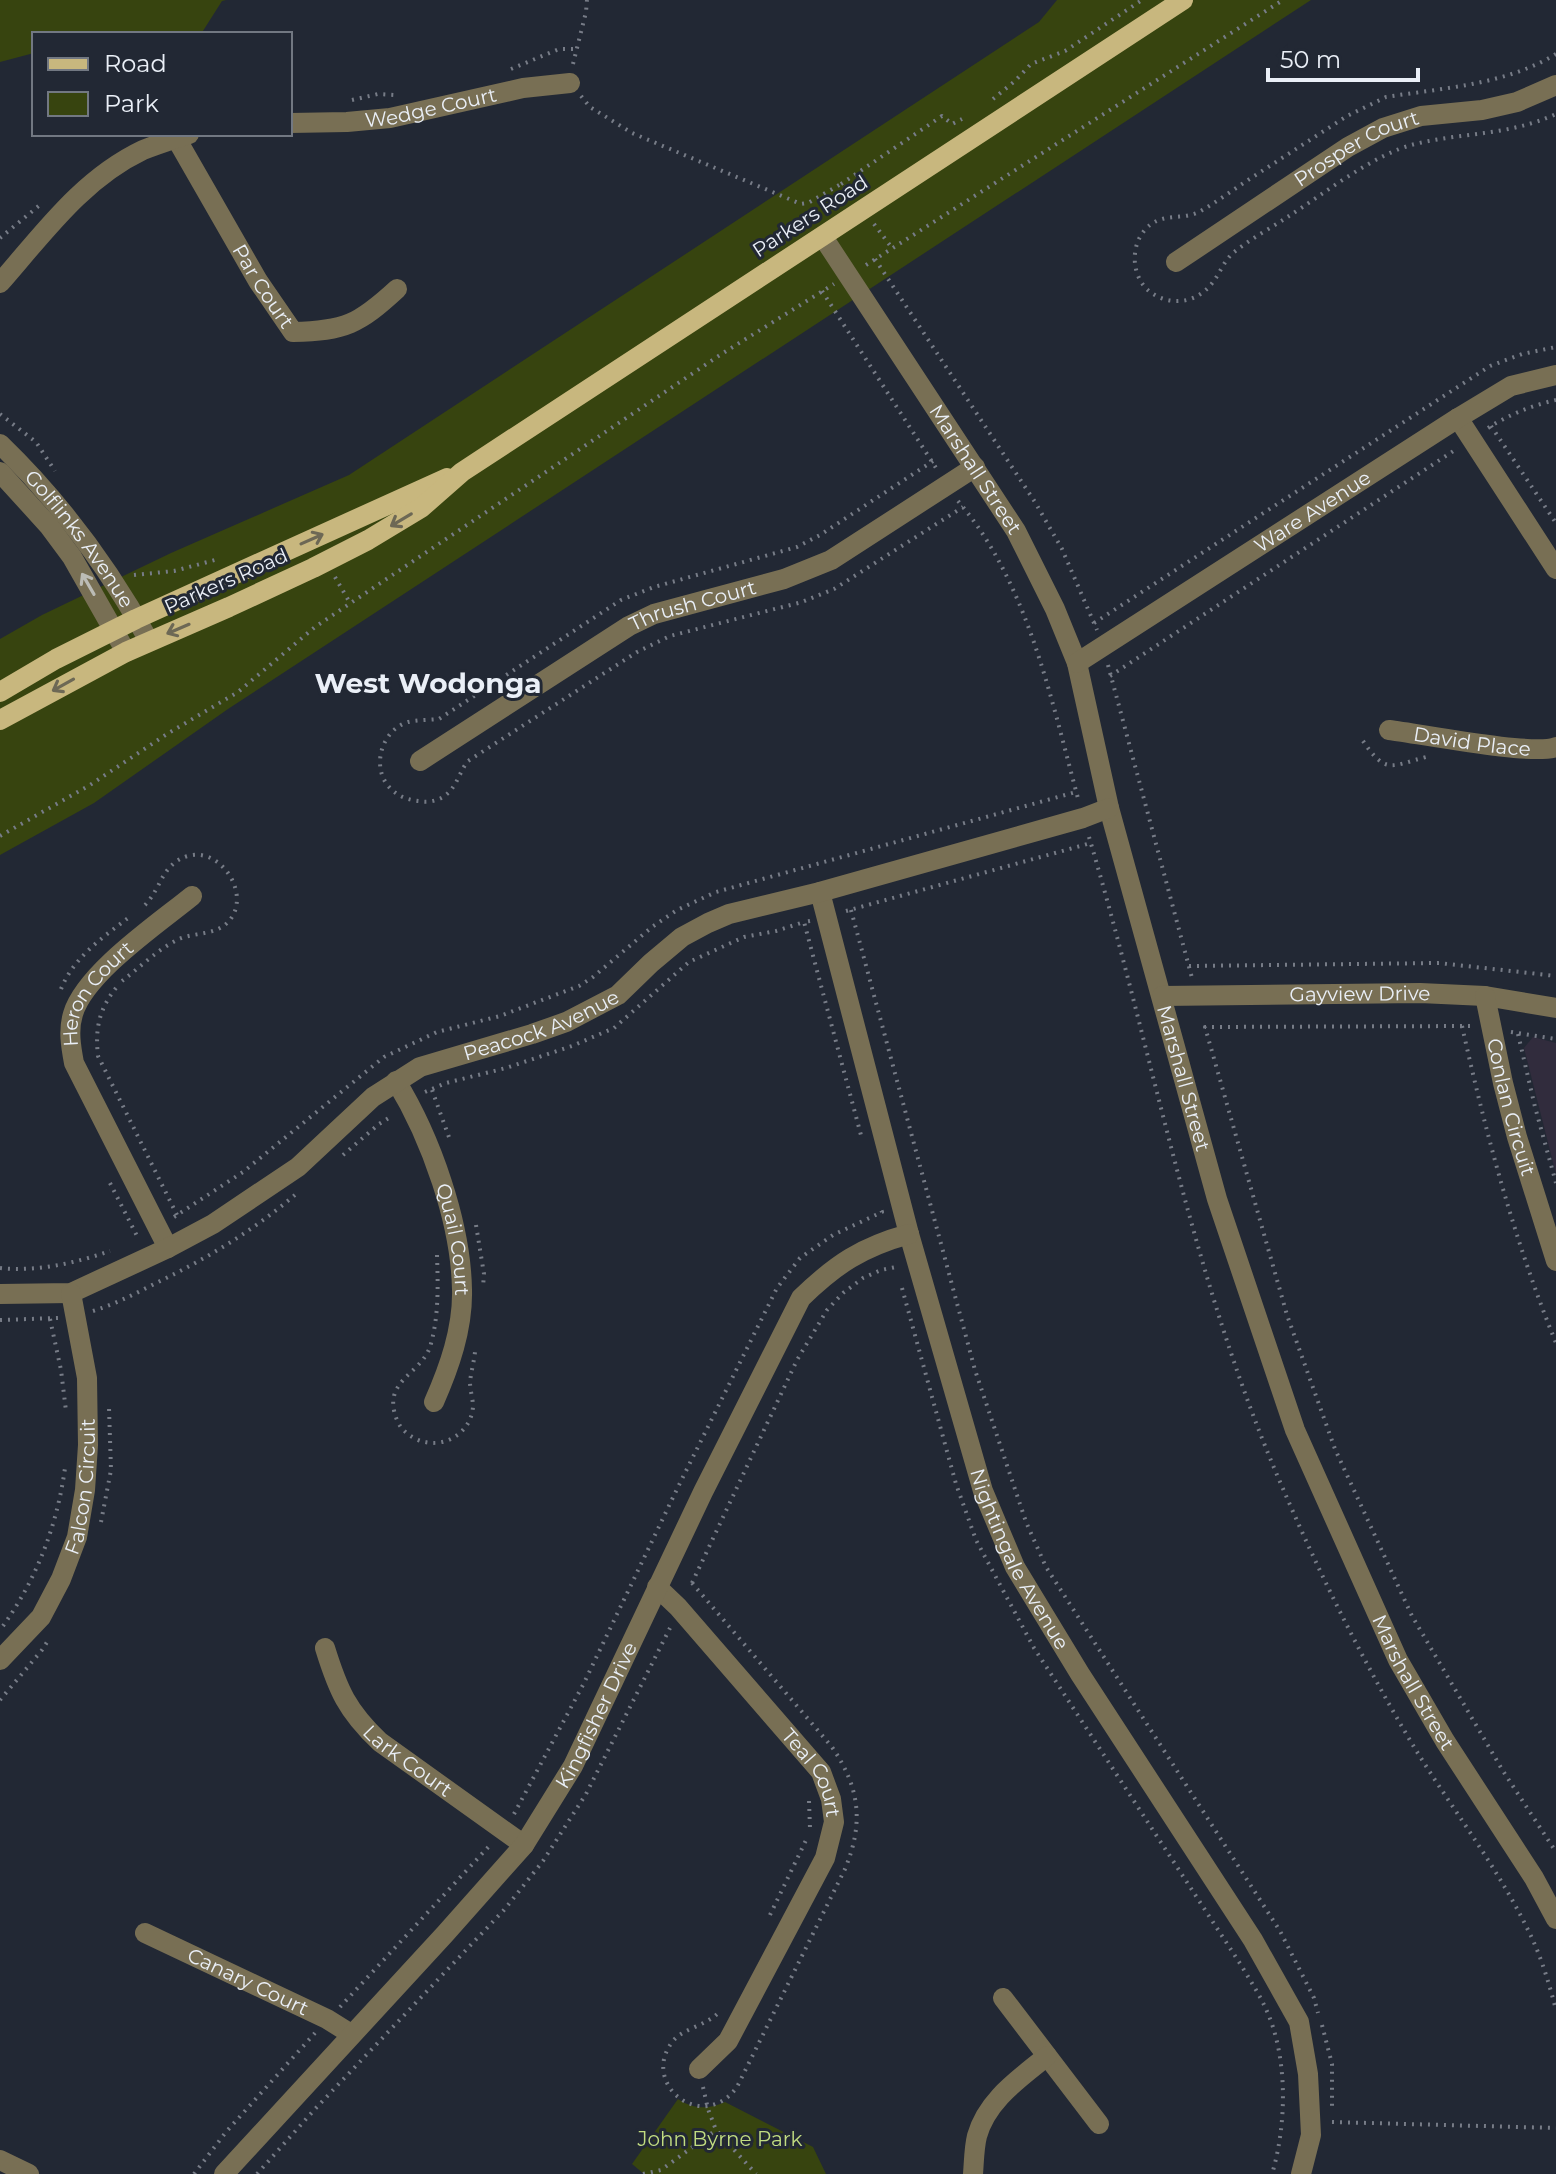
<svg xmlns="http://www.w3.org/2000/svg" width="1556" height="2174" viewBox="0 0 1556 2174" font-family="Montserrat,sans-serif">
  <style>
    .education { fill: #312c3d }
    .green { fill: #37440f }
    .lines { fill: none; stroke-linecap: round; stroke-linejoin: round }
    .path { stroke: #777c87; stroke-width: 4; stroke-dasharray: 2 6; stroke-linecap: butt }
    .minor { stroke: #786f54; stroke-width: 20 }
    .major { stroke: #c8b77e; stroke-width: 20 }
    .oneway { stroke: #6d6855 }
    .oneway2 { stroke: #bcbcb6 }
    .labels { text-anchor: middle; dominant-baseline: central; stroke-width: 6; stroke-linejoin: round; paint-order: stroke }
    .street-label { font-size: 20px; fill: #eaeff7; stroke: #222834 }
    .park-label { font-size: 20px; fill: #c2dd81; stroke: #222834 }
    .district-label { font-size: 28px; font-weight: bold; fill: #eaeff7; stroke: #222834 }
  </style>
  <rect width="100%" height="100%" fill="#222834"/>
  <polygon class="education" points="1533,1037 1556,1043 1556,1174 1524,1048"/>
  <g class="green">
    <polygon points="0,0 226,0 222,1 201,34 34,34 34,53 0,62"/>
    <polygon points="1057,0 1311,0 228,709 94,803 0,855 0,639 42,615 171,553 349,475 1039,22"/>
    <path d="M678,2099c15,10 30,11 47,3l88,45 13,27h-182l-12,-10z"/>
  </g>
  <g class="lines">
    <g class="path">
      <path d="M1556,54c-51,31 -113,34 -170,43l-39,19c-34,22 -68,44 -102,66 -15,10 -30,21 -46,30 -18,9 -39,-1 -55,19 -14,17 -12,46 5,60 20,16 48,13 64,-9 7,-9 11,-21 20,-29 17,-14 38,-25 56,-37 36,-23 85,-62 126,-72 49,-12 93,-8 141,-30"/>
      <polyline points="573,64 586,12 587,0"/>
      <polyline points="511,69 559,49 574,49"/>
      <polyline points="581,96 590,107 632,133 801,204 808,203 841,184 852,195"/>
      <polyline points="993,99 1015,81 1031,64 1065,51 1142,0"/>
      <polyline points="352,100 378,94 394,95"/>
      <polyline points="841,184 942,116 952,124 962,119"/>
      <polyline points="874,224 892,248"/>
      <polyline points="0,238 41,204"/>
      <polyline points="875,259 1035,502 1062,549 1097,630"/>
      <polyline points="866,265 1283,0"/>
      <polyline points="822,291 938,471"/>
      <polyline points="0,414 36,442 55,471"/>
      <polyline points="1491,426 1556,523"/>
      <path d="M1488,428c20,-13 45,-23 68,-28"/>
      <path d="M933,461l-113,74 -23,12 -143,40 -33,13 -182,119c-10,1 -22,1 -31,3 -27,8 -38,47 -17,67 8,8 18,11 28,12 8,2 17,0 24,-4 14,-9 16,-25 25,-36l169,-109 33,-16 132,-34 32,-13 129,-82"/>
      <path d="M958,501c71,83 93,199 121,301"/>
      <polyline points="134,575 174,571 215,560"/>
      <polyline points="335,577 350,603"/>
      <polyline points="1094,623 1490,366 1522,354 1556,347"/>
      <polyline points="1108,665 1192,978"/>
      <polyline points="1110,676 1458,448"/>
      <path d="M1363,741c23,34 28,25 63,16"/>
      <polyline points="0,836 90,785 167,734 238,692 315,627 720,355 834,284"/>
      <path d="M1089,837c65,218 103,445 195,654 37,86 79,170 127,251 38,63 85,122 118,190 12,24 20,51 27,78"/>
      <polyline points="851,910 975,1370 1026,1522 1046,1567 1280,1931 1314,1998 1318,2013"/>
      <polyline points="846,911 1091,843"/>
      <polyline points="810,921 804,922 862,1139"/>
      <polyline points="1189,966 1439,963 1556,976"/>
      <path d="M122,981c17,-13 35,-31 55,-41 18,-9 42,-3 55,-23 17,-27 -13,-70 -44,-61 -26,7 -27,33 -43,49"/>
      <path d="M116,988c-17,21 -21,41 -18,68l79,159"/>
      <path d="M61,989c13,-32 41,-51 67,-71"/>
      <path d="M1462,1026c24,108 52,214 94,317"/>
      <polyline points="1470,1026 1205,1027 1287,1315 1335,1449 1412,1616 1503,1771 1556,1852"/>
      <polyline points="1511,1032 1556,1039"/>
      <polyline points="1518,1034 1535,1107 1556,1183"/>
      <polyline points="432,1090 450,1140"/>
      <polyline points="425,1092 446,1083 506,1068 572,1046 614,1028 689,962 744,937 776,931 804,922"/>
      <polyline points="343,1155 379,1124 392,1116"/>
      <polyline points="110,1183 138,1238"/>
      <polyline points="174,1217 243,1172 384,1057 437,1032 500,1016 579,986 593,977 652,927 677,910 716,892 1076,792"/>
      <polyline points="476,1225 484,1274 483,1287"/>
      <path d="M437,1255c1,31 2,62 -7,92 -10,28 -49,34 -33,73 4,11 17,20 28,22 23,5 46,-11 48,-35 0,-8 -3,-17 -3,-25 1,-10 4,-20 5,-30"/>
      <path d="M0,1268c36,4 76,-5 110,-17"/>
      <path d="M902,1288l54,196 20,56 58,108 207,317c9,15 18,29 25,44 22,48 21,115 6,165"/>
      <path d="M93,1311c22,-7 42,-17 63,-28 50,-24 97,-52 140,-89"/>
      <polyline points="50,1319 61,1370 66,1411"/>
      <polyline points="0,1320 58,1318"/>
      <polyline points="101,1522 111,1470 109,1408"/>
      <path d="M692,1583l140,164c28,41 32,76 13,122l-108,218c-35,48 -98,-4 -64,-46 10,-13 34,-15 47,-30"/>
      <polyline points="692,1583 797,1360 827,1310 843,1293 863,1278 881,1270 896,1267 895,1264"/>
      <path d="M3,1626c34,-48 54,-100 62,-158"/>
      <polyline points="0,1700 42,1650 49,1639"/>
      <polyline points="809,1801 810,1828"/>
      <polyline points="514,1814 584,1683 678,1487 777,1288 800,1258 833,1235 882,1212 881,1209"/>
      <polyline points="770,1915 808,1836"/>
      <polyline points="340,2007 492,1843"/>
      <polyline points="1322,2025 1332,2064 1332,2111"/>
      <polyline points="703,2087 708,2109 716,2130 756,2174"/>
      <polyline points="1332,2122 1556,2128"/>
      <polyline points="194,2174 226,2132 315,2033"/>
      <polyline points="257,2174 315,2109 504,1910 543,1861 586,1794 670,1628"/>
      <polyline points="643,2174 661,2170 716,2130"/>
    </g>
    <g class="minor">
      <path id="s1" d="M290,123l57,-1 43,-4 133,-30 47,-5"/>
      <path id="s2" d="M176,138l82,143 35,51c52,-1 66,-8 104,-43"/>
      <path id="s3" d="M823,237l193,294 39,78 22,54 32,145 108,391 78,231 103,230 47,81 89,137 22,41"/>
      <path id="s4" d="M1176,262l172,-115 35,-19 38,-12 61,-6 35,-8 39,-17"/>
      <path d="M0,283c43,-49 82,-104 143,-133 15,-6 31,-11 46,-16"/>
      <polyline points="1458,418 1556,569"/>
      <path id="s5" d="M0,444c60,58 109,124 149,197"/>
      <polyline points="0,472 49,526 72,557 126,652"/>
      <path id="s6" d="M1077,663l381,-245 53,-32 45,-11"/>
      <path id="s7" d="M1389,730c33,4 143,26 167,17"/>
      <path id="s8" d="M420,761l209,-135 25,-12 130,-35 47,-19 144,-93"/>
      <path id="s9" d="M820,892l89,342 74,257 32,76 65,107 173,266 46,82 9,52 3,61 -10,39"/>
      <path id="s10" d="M1162,996l258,-3 65,3 71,12"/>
      <path id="s11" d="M1485,996l18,87 14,54 39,124"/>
      <path id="s12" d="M396,1081c35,57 65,142 66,209 1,39 -13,78 -28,112"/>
      <path id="s13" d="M168,1248l-94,-185c-3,-16 -6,-33 -1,-49 12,-41 86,-91 119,-118"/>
      <path id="s14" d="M0,1294l71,-1 97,-45 45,-24 85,-57 75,-70 47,-30 112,-33 34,-12 52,-27 33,-32 31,-26 26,-14 21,-9 91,-22 263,-74 26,-10"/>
      <path id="s15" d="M657,1587l21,20 143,165 10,27 3,23 -9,36 -97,183 -29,28"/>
      <path id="s16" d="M325,1648c13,42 22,63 55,94l144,103"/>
      <path id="s17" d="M0,1660l41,-43 20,-38 16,-42 8,-47 3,-45 -1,-67 -16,-85"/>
      <path id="s18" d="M145,1933l182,86 24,15"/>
      <polyline points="1003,1998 1099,2124"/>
      <polyline points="0,2160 29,2174"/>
      <path id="s19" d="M224,2174l221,-240 79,-89 49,-79 130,-274 98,-194c35,-34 61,-51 108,-64"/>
      <path d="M973,2174c1,-12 1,-26 4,-38 10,-36 42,-57 70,-80"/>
    </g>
    <g class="major">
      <polyline points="0,692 56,659 136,619 447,478"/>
      <polyline points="0,720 126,652 229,607 313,568 368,540 421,508 462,472 1183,0"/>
    </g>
  </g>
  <defs><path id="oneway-shaft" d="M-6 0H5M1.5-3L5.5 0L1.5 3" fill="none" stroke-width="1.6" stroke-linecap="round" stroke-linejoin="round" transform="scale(2)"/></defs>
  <g class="oneway">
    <use href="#oneway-shaft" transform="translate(401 520) rotate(149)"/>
    <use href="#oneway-shaft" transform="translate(312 539) rotate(-24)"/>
    <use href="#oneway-shaft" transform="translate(178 629) rotate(157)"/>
    <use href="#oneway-shaft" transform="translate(63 685) rotate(151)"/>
  </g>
  <use class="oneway2" href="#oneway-shaft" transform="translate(88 584) rotate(-120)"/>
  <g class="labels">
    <g class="street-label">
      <text stroke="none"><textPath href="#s1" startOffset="142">Wedge Court</textPath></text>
      <text stroke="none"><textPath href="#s4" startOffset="214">Prosper Court</textPath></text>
      <text transform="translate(810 216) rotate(-33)">Parkers Road</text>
      <text stroke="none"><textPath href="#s2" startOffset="172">Par Court</textPath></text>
      <text stroke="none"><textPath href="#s3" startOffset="278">Marshall Street</textPath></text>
      <text stroke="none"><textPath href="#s6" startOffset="280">Ware Avenue</textPath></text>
      <text stroke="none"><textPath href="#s5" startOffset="124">Golflinks Avenue</textPath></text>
      <text transform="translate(226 581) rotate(-24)">Parkers Road</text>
      <text stroke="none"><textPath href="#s8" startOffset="316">Thrush Court</textPath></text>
      <text stroke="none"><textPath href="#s7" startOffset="84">David Place</textPath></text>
      <text stroke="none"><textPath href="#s10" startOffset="198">Gayview Drive</textPath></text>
      <text stroke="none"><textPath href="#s13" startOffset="286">Heron Court</textPath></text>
      <text stroke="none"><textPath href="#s14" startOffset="618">Peacock Avenue</textPath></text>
      <text stroke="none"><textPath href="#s3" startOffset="926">Marshall Street</textPath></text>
      <text stroke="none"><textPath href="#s11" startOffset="114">Conlan Circuit</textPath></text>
      <text stroke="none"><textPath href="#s12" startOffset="170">Quail Court</textPath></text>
      <text stroke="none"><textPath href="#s17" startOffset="198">Falcon Circuit</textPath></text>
      <text stroke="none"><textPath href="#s9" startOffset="698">Nightingale Avenue</textPath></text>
      <text stroke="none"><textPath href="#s3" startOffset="1574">Marshall Street</textPath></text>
      <text stroke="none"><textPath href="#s19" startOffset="594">Kingfisher Drive</textPath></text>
      <text stroke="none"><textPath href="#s16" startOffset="144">Lark Court</textPath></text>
      <text stroke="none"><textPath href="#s15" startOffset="244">Teal Court</textPath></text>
      <text stroke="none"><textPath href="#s18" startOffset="114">Canary Court</textPath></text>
    </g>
    <g class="park-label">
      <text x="720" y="2139">John Byrne Park</text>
    </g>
    <g class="district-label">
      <text x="428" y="683">West Wodonga</text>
    </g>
  </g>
  <rect x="32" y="32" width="260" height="104" fill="#222834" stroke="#727882" stroke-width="2"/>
  <rect x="48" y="58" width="40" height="12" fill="#c8b77e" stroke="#727882" stroke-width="2"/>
  <text x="104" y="72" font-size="24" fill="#eaeff7">Road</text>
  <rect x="48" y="92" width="40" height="24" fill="#37440f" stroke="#727882" stroke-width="2"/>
  <text x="104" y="112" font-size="24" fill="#eaeff7">Park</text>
  <path d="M1268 68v12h150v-12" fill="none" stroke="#eaeff7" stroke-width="4"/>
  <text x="1280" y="68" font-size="24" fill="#eaeff7" stroke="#222834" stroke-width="6" paint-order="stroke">50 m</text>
</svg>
